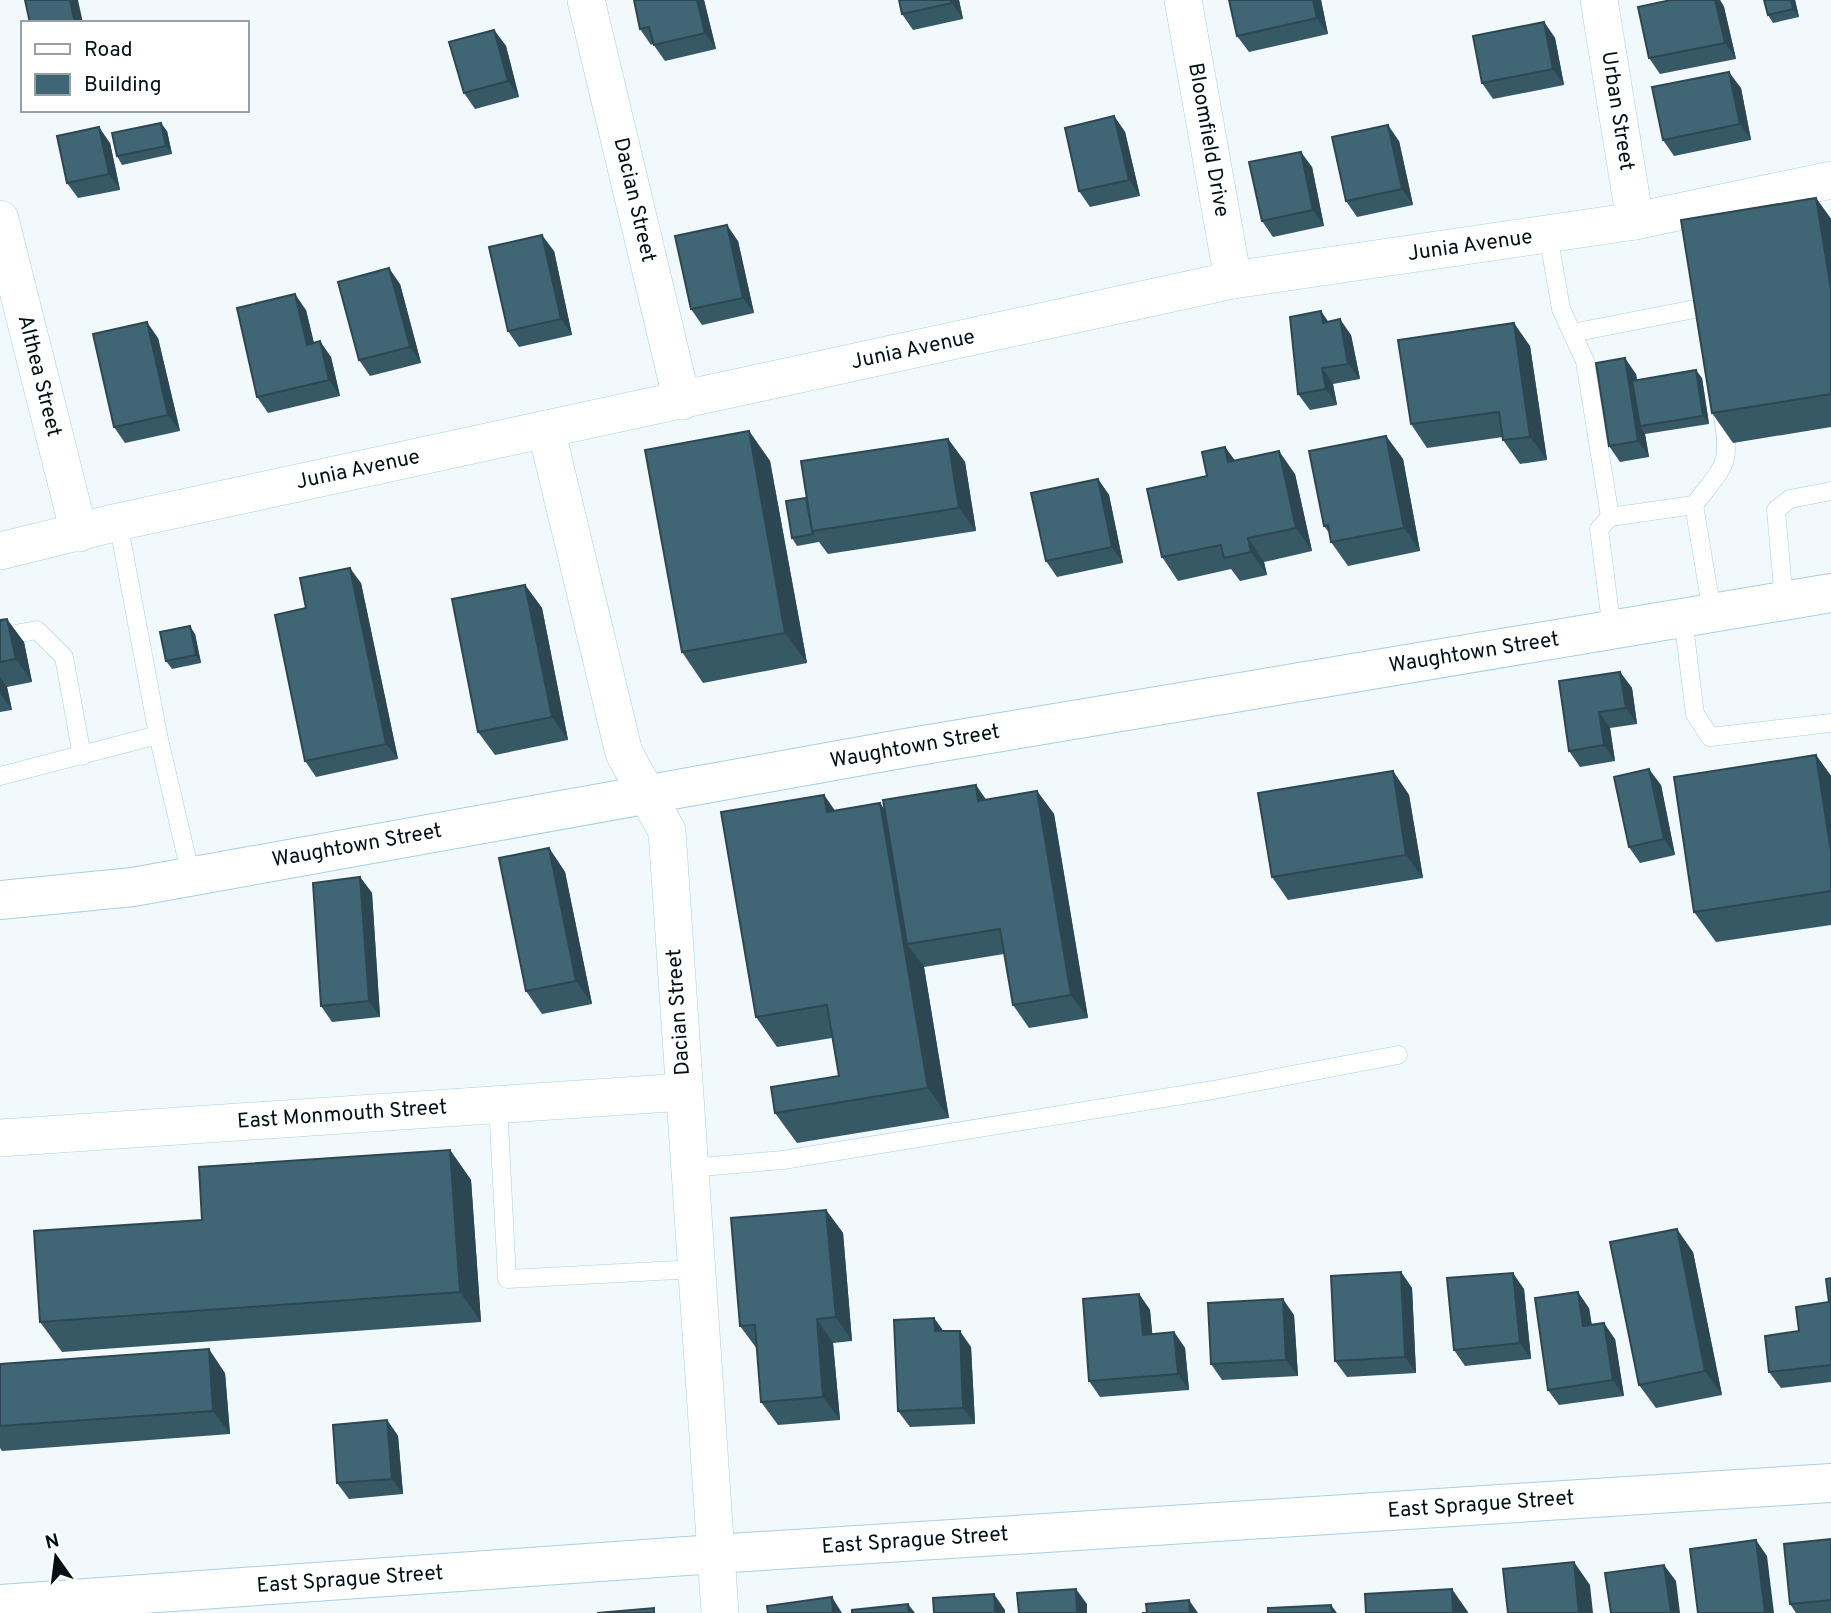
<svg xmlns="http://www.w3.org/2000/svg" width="1831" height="1613" viewBox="0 0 1831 1613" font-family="Overpass,sans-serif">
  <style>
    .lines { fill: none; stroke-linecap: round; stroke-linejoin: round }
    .service-casing { stroke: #a7d0e0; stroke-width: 19 }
    .minor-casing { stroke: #a7d0e0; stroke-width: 38 }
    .tertiary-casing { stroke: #a7d0e0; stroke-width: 40 }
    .primary-casing { stroke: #a7d0e0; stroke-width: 40 }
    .service { stroke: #fff; stroke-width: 18 }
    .minor { stroke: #fff; stroke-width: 37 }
    .tertiary { stroke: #fff; stroke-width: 38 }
    .primary { stroke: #fff; stroke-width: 38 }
    .wall { fill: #375865 }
    .shaded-wall { fill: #2d4752 }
    .building { fill: #406675; stroke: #2d4752; stroke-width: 2 }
    .labels { text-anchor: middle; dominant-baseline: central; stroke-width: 7; stroke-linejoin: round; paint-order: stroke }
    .street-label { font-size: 21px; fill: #031015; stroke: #fff }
  </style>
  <rect width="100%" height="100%" fill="#f1f9fd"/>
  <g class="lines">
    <defs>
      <g id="service">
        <polyline points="1548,234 1561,309 1585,361 1610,517"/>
        <polyline points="1572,333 1705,307"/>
        <polyline points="1694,505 1712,612"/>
        <polyline points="1784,601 1776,510 1790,499 1831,491"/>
        <polyline points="1683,618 1695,714 1710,737 1831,723"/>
        <path d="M1612,630l-13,-101 11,-12 84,-12c33,-43 37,-39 28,-95"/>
        <polyline points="0,637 37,630 64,657 82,756"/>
        <polyline points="158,735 191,876"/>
        <polyline points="0,776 158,735 118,522"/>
        <polyline points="498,1104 507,1279 696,1269"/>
        <polyline points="689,1168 783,1160 1213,1090 1398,1055"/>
      </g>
      <g id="minor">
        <polyline points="586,0 682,401"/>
        <polyline points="1183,0 1233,280"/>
        <polyline points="1599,0 1635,221"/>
        <polyline points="0,219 79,533"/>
        <polyline points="546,429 624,753 667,831 720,1613"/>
        <polyline points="0,551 118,522 1233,280 1635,221 1831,180"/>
        <polyline points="0,1138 684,1092"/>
      </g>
      <polyline id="tertiary" points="0,1604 715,1554 1831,1483"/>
      <polyline id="primary" points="0,900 133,887 906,748 1831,593"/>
    </defs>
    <use href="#service" class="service-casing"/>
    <use href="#minor" class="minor-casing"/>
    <use href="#tertiary" class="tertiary-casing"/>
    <use href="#primary" class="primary-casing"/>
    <use href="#service" class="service"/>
    <use href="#minor" class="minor"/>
    <use href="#tertiary" class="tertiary"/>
    <use href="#primary" class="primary"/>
  </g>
  <g class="wall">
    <polygon points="634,0 704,0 716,49 665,61 653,44 651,45 640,29"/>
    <polygon points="899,0 959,0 963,19 913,30 902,14"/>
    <polygon points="1229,0 1321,0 1328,34 1249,52 1237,36"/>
    <polygon points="1671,0 1720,0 1724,7 1736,59 1660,74 1649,58"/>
    <polygon points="1795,0 1799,17 1773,23 1768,15"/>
    <polygon points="1544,22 1555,38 1564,85 1493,99 1482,83"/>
    <polygon points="494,30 506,46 519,97 475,109 464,93"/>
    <polygon points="1741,88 1751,140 1674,156 1663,140"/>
    <polygon points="1114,116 1125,132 1140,196 1090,207 1079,191"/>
    <polygon points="167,131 172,154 122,165 117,156"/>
    <polygon points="1399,141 1413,205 1357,217 1346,201"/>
    <polygon points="110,143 120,190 78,198 67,183"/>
    <polygon points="1312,167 1324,226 1273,237 1262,221"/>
    <polygon points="1816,198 1831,219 1831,427 1733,443 1712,413"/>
    <polygon points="738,241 754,313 702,325 691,309"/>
    <polygon points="554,251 572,335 519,347 508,331"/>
    <polygon points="400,284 421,363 370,376 359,360"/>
    <polygon points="306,310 314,343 331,357 340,396 268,413 257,397"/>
    <polygon points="1329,322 1351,335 1360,379 1333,384 1337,405 1310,410 1298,394"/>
    <polygon points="158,338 180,431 125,443 114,427"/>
    <polygon points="1530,346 1547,460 1520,464 1503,440 1503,437 1427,448 1411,424"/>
    <polygon points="1636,374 1637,380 1702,378 1709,424 1645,434 1649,457 1620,462 1609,446"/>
    <polygon points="749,431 770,461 807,663 703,683 682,652"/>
    <polygon points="1386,436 1403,459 1420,551 1348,566 1331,542 1330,534 1324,526"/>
    <polygon points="948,439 965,462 976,531 828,554 819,542 797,546 792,538 806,498"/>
    <polygon points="1225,447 1235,461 1295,474 1312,551 1264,562 1267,575 1240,581 1231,569 1178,581 1162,557 1207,476"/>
    <polygon points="1098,479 1109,495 1123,563 1057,577 1046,561"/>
    <polygon points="361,583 398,759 316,777 305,761 306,608"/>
    <polygon points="525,585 542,608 568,740 495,755 478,732"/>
    <polygon points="0,620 24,642 32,682 7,687 12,710 0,712"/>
    <polygon points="195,634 201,663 172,669 166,661"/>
    <polygon points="1620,672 1632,688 1637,724 1610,728 1615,761 1580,767 1569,751"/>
    <polygon points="1816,755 1831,776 1831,925 1716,942 1694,912"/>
    <polygon points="1393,771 1409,795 1423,878 1288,900 1272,877"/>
    <polygon points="1661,785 1675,855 1640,863 1629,847"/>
    <polygon points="1037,791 1054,814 1088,1018 1029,1028 1013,1005 1004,954 924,967 949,1118 797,1143 775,1113 839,1076 832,1038 777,1047 756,1017 824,795 835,811 880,803 885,811 986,800"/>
    <polygon points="549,848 565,872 592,1004 542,1014 526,991"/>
    <polygon points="360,877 372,893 380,1017 332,1022 321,1006"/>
    <polygon points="450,1150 471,1180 481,1322 62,1352 40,1322 202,1220"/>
    <polygon points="826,1210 843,1233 852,1341 833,1343 840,1420 778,1425 761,1402 757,1349 740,1326"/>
    <polygon points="1693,1252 1722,1395 1656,1408 1639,1385"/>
    <polygon points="1401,1272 1412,1288 1416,1373 1347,1377 1335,1361"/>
    <polygon points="1831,1278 1831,1382 1781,1388 1769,1372 1799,1331 1829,1302"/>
    <polygon points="1524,1289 1531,1359 1465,1366 1454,1350"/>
    <polygon points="1139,1294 1150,1310 1152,1334 1174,1332 1185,1348 1189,1390 1100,1397 1089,1381"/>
    <polygon points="1589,1308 1592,1325 1615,1339 1624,1396 1559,1405 1548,1390"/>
    <polygon points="1294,1315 1298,1376 1222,1380 1211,1364"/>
    <polygon points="934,1318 943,1331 971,1347 975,1424 910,1427 898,1411"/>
    <polygon points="0,1364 225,1373 230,1434 2,1451 0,1448"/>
    <polygon points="387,1420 398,1436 403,1494 349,1499 337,1483"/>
    <polygon points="1831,1539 1831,1613 1796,1613 1790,1604"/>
  </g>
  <g class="shaded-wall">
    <polygon points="70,0 78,0 83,23 75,23"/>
    <polygon points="697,0 704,0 716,49 705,33"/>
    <polygon points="951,0 959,0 963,19 952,3"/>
    <polygon points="1313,0 1321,0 1328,34 1317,18"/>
    <polygon points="1715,0 1720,0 1724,7 1736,59 1725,43"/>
    <polygon points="1791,0 1795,0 1799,17 1793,9"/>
    <polygon points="1544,22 1555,38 1564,85 1553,69"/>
    <polygon points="494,30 506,46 519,97 508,81"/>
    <polygon points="1729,72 1741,88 1751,140 1740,124"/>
    <polygon points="1114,116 1125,132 1140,196 1129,180"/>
    <polygon points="161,123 167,131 172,154 166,146"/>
    <polygon points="1388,125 1399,141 1413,205 1402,189"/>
    <polygon points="99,127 110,143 120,190 109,174"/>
    <polygon points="1301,152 1312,167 1324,226 1313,210"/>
    <polygon points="1816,198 1831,219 1831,289"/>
    <polygon points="727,225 738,241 754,313 743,298"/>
    <polygon points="542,235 554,251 572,335 561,319"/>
    <polygon points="389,268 400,284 421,363 410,347"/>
    <polygon points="295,294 306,310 318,361 307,345"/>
    <polygon points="1321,311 1332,327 1323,323"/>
    <polygon points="1340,319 1351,335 1360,379 1348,364"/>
    <polygon points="147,322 158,338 180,431 168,415"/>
    <polygon points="1514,323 1530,346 1547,460 1530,437"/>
    <polygon points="320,341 331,357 340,396 329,380"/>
    <polygon points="1625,358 1636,374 1644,425 1640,426 1645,434 1649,457 1638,441"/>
    <polygon points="1322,368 1333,384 1337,405 1326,389"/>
    <polygon points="1696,370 1702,378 1709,424 1703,416"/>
    <polygon points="749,431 770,461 807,663 785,633"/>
    <polygon points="1386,436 1403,459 1420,551 1404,528"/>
    <polygon points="948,439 965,462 976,531 959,508"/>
    <polygon points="1225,447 1242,470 1228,462"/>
    <polygon points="1279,451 1295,474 1312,551 1296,528"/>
    <polygon points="1098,479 1109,495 1123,563 1112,547"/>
    <polygon points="1248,538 1264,562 1267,575 1251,552"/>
    <polygon points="350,568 361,583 398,759 386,744"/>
    <polygon points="525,585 542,608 568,740 552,717"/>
    <polygon points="7,619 24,642 32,682 16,659"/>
    <polygon points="190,626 195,634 201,663 196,655"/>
    <polygon points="1620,672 1632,688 1637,724 1626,708"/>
    <polygon points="0,677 7,687 12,710 0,693"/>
    <polygon points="1599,712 1610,728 1615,761 1604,745"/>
    <polygon points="1816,755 1831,776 1831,852"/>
    <polygon points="1649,769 1661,785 1675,855 1664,839"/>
    <polygon points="1393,771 1409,795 1423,878 1406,855"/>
    <polygon points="976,785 992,808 978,801"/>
    <polygon points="1037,791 1054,814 1088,1018 1071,995"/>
    <polygon points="824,795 845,825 827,812"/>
    <polygon points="880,803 901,834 907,944 924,967 949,1118 928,1088"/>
    <polygon points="549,848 565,872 592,1004 576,981"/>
    <polygon points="360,877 372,893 380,1017 369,1001"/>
    <polygon points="450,1150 471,1180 481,1322 460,1292"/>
    <polygon points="826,1210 843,1233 852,1341 836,1317"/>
    <polygon points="1677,1229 1693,1252 1722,1395 1705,1371"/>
    <polygon points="1401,1272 1412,1288 1416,1373 1405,1357"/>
    <polygon points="1513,1273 1524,1289 1531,1359 1520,1343"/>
    <polygon points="1578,1292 1589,1308 1594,1342 1583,1326"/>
    <polygon points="1139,1294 1150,1310 1154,1351 1143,1335"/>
    <polygon points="1283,1299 1294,1315 1298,1376 1286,1360"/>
    <polygon points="934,1318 945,1333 935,1331"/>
    <polygon points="817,1319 833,1343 840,1420 823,1397"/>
    <polygon points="1604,1323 1615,1339 1624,1396 1613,1380"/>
    <polygon points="960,1331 971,1347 975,1424 963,1408"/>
    <polygon points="1174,1332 1185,1348 1189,1390 1178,1374"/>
    <polygon points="209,1349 225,1373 230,1434 213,1411"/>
    <polygon points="387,1420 398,1436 403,1494 392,1479"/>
    <polygon points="1756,1540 1767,1556 1774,1613 1765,1613"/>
    <polygon points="1574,1562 1590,1585 1593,1613 1579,1613"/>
    <polygon points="1664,1565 1676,1581 1680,1613 1671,1613"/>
    <polygon points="1076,1589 1087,1604 1087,1613 1077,1613"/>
    <polygon points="1452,1589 1468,1612 1468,1613 1453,1613"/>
    <polygon points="994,1594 1005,1610 1005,1613 995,1613"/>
    <polygon points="832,1597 842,1613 833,1613"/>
    <polygon points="1189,1600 1198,1613 1190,1613"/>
    <polygon points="908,1604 915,1613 909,1613"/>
    <polygon points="1331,1605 1337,1613 1332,1613"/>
  </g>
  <g class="building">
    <polygon points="25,0 70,0 75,23 30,23"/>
    <polygon points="634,0 697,0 705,33 654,45 649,27 640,29"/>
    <polygon points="899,0 951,0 952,3 902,14"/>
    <polygon points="1229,0 1313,0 1317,18 1237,36"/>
    <polygon points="1671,0 1715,0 1725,43 1649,58 1638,7"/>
    <polygon points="1764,0 1791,0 1793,9 1768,15"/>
    <polygon points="1544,22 1553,69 1482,83 1473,36"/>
    <polygon points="494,30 508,81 464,93 449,42"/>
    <polygon points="1729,72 1740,124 1663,140 1652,87"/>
    <polygon points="1114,116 1129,180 1079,191 1065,128"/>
    <polygon points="161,123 166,146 117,156 112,133"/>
    <polygon points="1388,125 1402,189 1346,201 1332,137"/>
    <polygon points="99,127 109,174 67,183 57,136"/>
    <polygon points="1301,152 1313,210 1262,221 1249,162"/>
    <polygon points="1816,198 1831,289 1831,394 1712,413 1681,220"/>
    <polygon points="727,225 743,298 691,309 675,236"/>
    <polygon points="542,235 561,319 508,331 489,247"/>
    <polygon points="389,268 410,347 359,360 338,282"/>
    <polygon points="295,294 307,345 320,341 329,380 257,397 237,308"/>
    <polygon points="1321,311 1323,323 1340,319 1348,364 1322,368 1326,389 1298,394 1290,317"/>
    <polygon points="147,322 168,415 114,427 93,334"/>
    <polygon points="1514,323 1530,437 1503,440 1499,412 1411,424 1398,340"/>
    <polygon points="1625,358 1638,441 1609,446 1596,363"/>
    <polygon points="1696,370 1703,416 1640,426 1632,381"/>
    <polygon points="749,431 785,633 682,652 645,450"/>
    <polygon points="1386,436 1404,528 1331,542 1328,525 1324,526 1309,451"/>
    <polygon points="948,439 959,508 812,531 801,461"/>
    <polygon points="1225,447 1228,462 1279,451 1296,528 1248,538 1251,552 1224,558 1221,545 1162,557 1147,489 1207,476 1202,452"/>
    <polygon points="1098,479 1112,547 1046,561 1031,493"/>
    <polygon points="806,498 812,531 813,534 792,538 786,501"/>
    <polygon points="350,568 386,744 305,761 275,615 306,608 300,578"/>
    <polygon points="525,585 552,717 478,732 452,599"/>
    <polygon points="7,619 16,659 0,662 0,620"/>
    <polygon points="190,626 196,655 166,661 160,632"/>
    <polygon points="1620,672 1626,708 1599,712 1604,745 1569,751 1559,681"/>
    <polygon points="1816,755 1831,852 1831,891 1694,912 1674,777"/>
    <polygon points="1649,769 1664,839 1629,847 1614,777"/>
    <polygon points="1393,771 1406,855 1272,877 1258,793"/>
    <polygon points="976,785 978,801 1037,791 1071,995 1013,1005 1000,929 907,944 883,800"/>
    <polygon points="824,795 827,812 880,803 928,1088 775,1113 771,1087 839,1076 827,1005 756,1017 721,812"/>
    <polygon points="549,848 576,981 526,991 499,858"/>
    <polygon points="360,877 369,1001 321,1006 313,883"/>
    <polygon points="450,1150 460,1292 40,1322 34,1231 202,1220 199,1167"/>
    <polygon points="826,1210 836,1317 817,1319 823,1397 761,1402 755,1325 740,1326 731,1218"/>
    <polygon points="1677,1229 1705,1371 1639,1385 1610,1242"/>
    <polygon points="1401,1272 1405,1357 1335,1361 1331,1276"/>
    <polygon points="1513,1273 1520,1343 1454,1350 1447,1278"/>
    <polygon points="1831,1278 1831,1365 1769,1372 1765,1336 1799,1331 1796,1307 1829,1302 1826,1279"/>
    <polygon points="1578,1292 1583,1326 1604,1323 1613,1380 1548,1390 1535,1298"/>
    <polygon points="1139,1294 1143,1335 1174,1332 1178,1374 1089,1381 1083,1299"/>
    <polygon points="1283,1299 1286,1360 1211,1364 1208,1303"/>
    <polygon points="934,1318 935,1331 960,1331 963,1408 898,1411 894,1320"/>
    <polygon points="209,1349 213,1411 0,1426 0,1364"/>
    <polygon points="387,1420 392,1479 337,1483 333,1425"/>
    <polygon points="1831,1539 1831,1600 1790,1604 1784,1544"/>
    <polygon points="1756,1540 1765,1613 1698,1613 1690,1549"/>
    <polygon points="1574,1562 1579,1613 1508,1613 1503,1569"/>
    <polygon points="1664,1565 1671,1613 1611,1613 1605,1573"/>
    <polygon points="1076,1589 1077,1613 1019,1613 1017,1593"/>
    <polygon points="1452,1589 1453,1613 1366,1613 1365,1594"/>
    <polygon points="994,1594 995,1613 934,1613 933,1598"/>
    <polygon points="832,1597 833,1613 768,1613 767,1606"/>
    <polygon points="1189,1600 1190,1613 1142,1613 1147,1613 1146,1604"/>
    <polygon points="908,1604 909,1613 852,1613 852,1610"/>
    <polygon points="1331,1605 1332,1613 1268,1613 1268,1608"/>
    <polygon points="654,1608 654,1613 597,1613"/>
  </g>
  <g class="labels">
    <g class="street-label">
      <text transform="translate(1617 111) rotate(81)">Urban Street</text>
      <text transform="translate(1208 140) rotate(80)">Bloomfield Drive</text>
      <text transform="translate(634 200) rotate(77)">Dacian Street</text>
      <text transform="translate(1470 246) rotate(-8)">Junia Avenue</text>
      <text transform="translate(913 350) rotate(-12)">Junia Avenue</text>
      <text transform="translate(39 376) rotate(76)">Althea Street</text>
      <text transform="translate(358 470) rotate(-12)">Junia Avenue</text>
      <text transform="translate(1474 653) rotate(-9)">Waughtown Street</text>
      <text transform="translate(915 747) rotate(-10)">Waughtown Street</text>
      <text transform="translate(357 846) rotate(-10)">Waughtown Street</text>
      <text transform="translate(679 1012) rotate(-94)">Dacian Street</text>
      <text transform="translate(342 1115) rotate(-4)">East Monmouth Street</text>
      <text transform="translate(1481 1505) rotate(-4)">East Sprague Street</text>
      <text transform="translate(915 1541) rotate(-4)">East Sprague Street</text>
      <text transform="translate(350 1580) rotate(-4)">East Sprague Street</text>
    </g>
  </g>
  <rect x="21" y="21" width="228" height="91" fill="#ffffff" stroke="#9a9fa1" stroke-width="2"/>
  <rect x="35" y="44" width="35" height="10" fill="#ffffff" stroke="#9a9fa1" stroke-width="2"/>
  <text x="84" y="56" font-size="21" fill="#031015">Road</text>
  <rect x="35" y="74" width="35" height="21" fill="#406675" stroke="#9a9fa1" stroke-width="2"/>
  <text x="84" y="91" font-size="21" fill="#031015">Building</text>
  <g transform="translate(56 1557) rotate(346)" stroke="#ffffff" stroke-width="5" paint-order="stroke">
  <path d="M0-5L12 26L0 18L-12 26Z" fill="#031015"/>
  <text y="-10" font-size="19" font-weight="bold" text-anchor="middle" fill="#031015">N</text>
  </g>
</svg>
